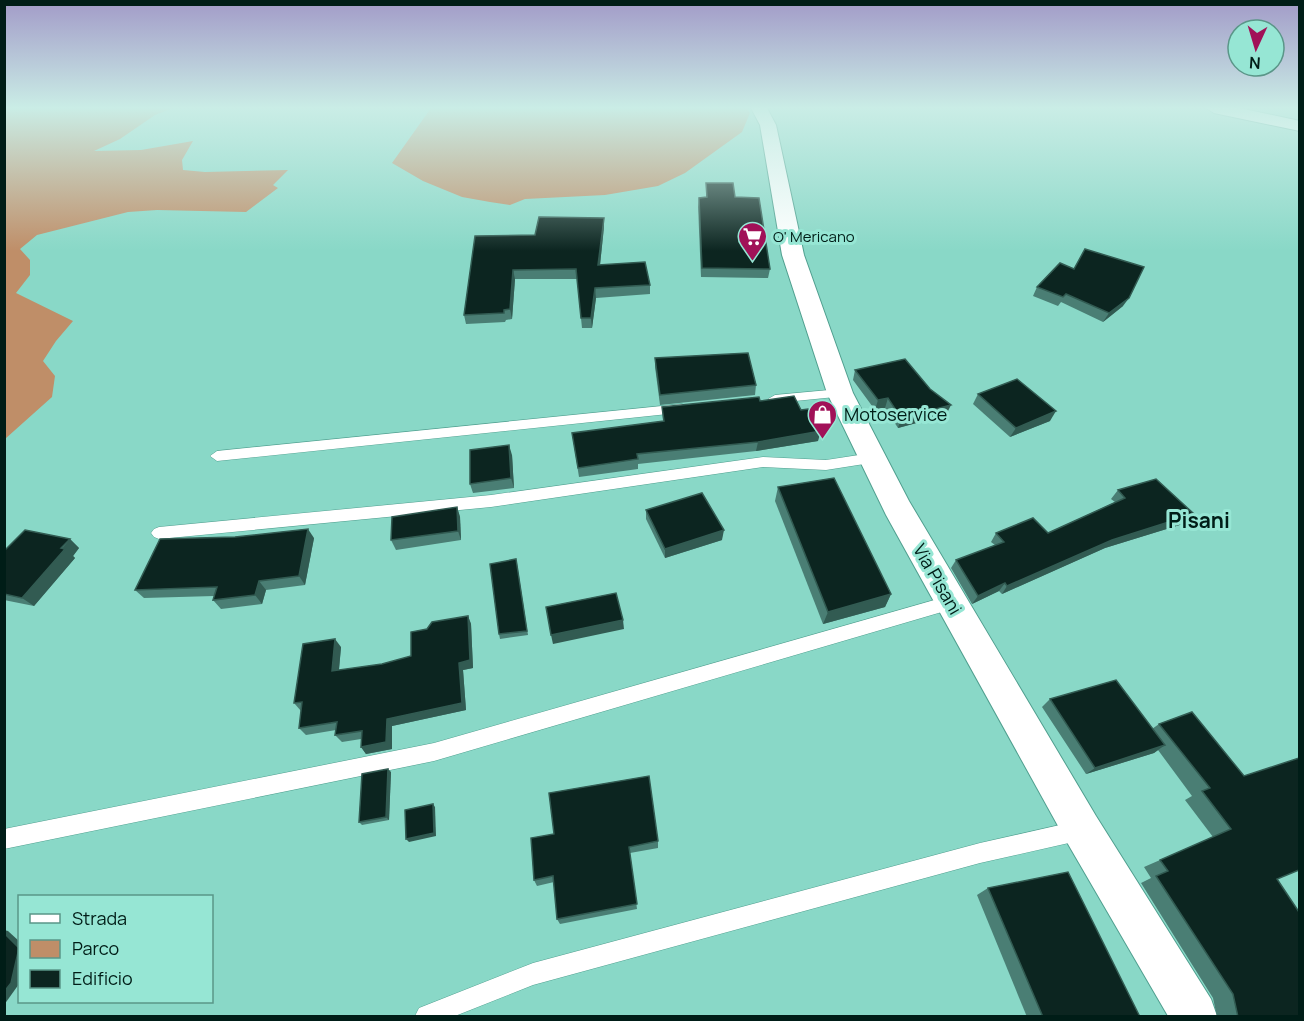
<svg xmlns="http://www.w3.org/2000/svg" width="1304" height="1021" viewBox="0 0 1304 1021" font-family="Manrope,sans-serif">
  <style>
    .green { fill: #bf8e68 }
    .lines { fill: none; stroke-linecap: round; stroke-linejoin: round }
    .service-casing { stroke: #509f8f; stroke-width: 1 }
    .minor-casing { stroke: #509f8f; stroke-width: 2 }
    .service { fill: #fff; fill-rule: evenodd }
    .minor { fill: #fff; fill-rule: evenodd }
    .wall { fill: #4a7e74 }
    .shaded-wall { fill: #325b52 }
    .building { fill: #0c2520; stroke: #325b52; stroke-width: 1.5 }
    .labels { text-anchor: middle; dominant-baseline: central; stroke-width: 6; stroke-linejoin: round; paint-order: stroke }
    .far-poi-label { font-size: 15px; fill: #001d17; stroke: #96e6d4; text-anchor: start }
    .poi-label { font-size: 18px; fill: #001d17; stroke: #96e6d4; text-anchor: start }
    .street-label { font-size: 18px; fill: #001d17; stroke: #96e6d4 }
    .quarter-label { font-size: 21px; font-weight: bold; fill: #001d17; stroke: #96e6d4 }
  </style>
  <rect width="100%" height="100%" fill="#89d8c7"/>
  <g class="green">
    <polygon points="5,108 173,108 155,115 120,139 94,151 141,150 193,141 182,160 183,170 205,172 288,170 273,185 278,188 246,212 157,210 128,212 37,235 20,249 30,260 30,275 16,293 73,321 56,341 43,361 55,376 52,397 5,439"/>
    <polygon points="431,108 747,108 750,113 742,132 685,173 658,186 605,195 525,199 510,205 490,202 462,197 423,181 392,163"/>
  </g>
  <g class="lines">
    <defs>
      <g id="service">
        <polygon points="840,389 845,390 847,393 845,396 775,403 768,399 775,395"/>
        <polygon points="682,404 687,406 689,409 687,412 217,461 210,456 217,451"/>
        <polygon points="872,453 877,454 879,458 877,462 826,470 763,467 491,507 159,539 154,537 151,533 154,529 159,527 491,495 763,457 826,460"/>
        <polygon points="952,595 958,597 960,602 958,607 952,609 434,761 4,849 4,829 434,743"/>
        <polygon points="1082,820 1089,823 1092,830 1089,837 1082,840 980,863 533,985 455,1016 415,1016 419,1008 533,963 980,843"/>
      </g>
      <g id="minor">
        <polygon points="751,108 767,108 776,125 804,255 853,393 909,501 1096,816 1211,999 1217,1016 1168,1016 1068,844 886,515 827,393 782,255 760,125"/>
        <polygon points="1206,108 1239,108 1300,121 1300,131 1214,113"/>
      </g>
    </defs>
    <use href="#service" class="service-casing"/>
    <use href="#minor" class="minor-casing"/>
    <use href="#service" class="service"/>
    <use href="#minor" class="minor"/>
  </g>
  <g class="wall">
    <polygon points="706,183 735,197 770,269 768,278 701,277 698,207 699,198 706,197"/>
    <polygon points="604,227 600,265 650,285 650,294 596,298 592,328 582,328 577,279 515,279 512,319 506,320 505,322 466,324 464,315 535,235"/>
    <polygon points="1037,287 1123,306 1103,322 1061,302 1058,306 1033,296"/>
    <polygon points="655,358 756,385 755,395 660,405 655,367"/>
    <polygon points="855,370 946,415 898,428 885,408 875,410 853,380"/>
    <polygon points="978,394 1050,421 1010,437 973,404"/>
    <polygon points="760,401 818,441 756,451 638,464 638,469 579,477 572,433 663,421 662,407"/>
    <polygon points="512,455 514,488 473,493 470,484"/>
    <polygon points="778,487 891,594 885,607 823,624 775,501"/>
    <polygon points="1118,490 1194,514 1186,523 1105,548 1002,594 999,591 972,604 951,568 956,560 995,545 991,542 996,533 1048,533 1115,502 1111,499"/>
    <polygon points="457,507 460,517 461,540 396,550 391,540"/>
    <polygon points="646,510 722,540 665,558 646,519"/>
    <polygon points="314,538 305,585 266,590 262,604 221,609 213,600 214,596 144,598 135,590"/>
    <polygon points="70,539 79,548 73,556 75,558 34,606 4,600 4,551"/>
    <polygon points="517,563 528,635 500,639 499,634"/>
    <polygon points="468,616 471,624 473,668 463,670 466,710 392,726 392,749 366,754 361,747 361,739 342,742 335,735 336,730 306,735 299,728 301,711 294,703 341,647 339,670 382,664 411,656 427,629"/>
    <polygon points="1050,699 1152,729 1159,724 1192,712 1277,879 1299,1017 1217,1017 1213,998 1141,883 1151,878 1144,867 1213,837 1185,800 1192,796 1158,750 1154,753 1086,774 1042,707"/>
    <polygon points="391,772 389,820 362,825 359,822"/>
    <polygon points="531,838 658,841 658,848 630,853 637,909 560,924 557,919 554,882 537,886 534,880"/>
    <polygon points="988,888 1140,1017 1027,1017 977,895"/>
  </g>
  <g class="shaded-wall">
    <polygon points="604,218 604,227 599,274 598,265"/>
    <polygon points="513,270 515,279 512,319 510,309"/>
    <polygon points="595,288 596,298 592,328 591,318"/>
    <polygon points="1129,298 1123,306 1103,322 1109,313"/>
    <polygon points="888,398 885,408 875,410 878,400"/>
    <polygon points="951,405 946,415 898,428 901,418"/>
    <polygon points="1056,411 1050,421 1010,437 1016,428"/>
    <polygon points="821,431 818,441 756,451 758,442"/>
    <polygon points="509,445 512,455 514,488 511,478"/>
    <polygon points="457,507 460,517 461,540 458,531"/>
    <polygon points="1194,514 1186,523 1105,548 1002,594 1007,586 1112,540"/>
    <polygon points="308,529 314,538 305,585 299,576"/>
    <polygon points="724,530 722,540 665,558 665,549"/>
    <polygon points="70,539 79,548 73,556 75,558 34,606 22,598"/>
    <polygon points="259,581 266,590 262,604 255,595"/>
    <polygon points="1005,583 999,591 972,604 978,596"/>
    <polygon points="891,594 885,607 823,624 828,612"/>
    <polygon points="468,616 471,624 473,668 463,670 466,710 392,726 392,749 366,754 361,747 387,719 459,663"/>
    <polygon points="623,620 624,629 553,644 551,635"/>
    <polygon points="335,639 341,647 338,679 332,671"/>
    <polygon points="1165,745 1154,753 1086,774 1095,768"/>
    <polygon points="388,769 391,772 389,820 386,817"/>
    <polygon points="433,804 435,807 436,836 409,842 406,839"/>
    <polygon points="4,930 8,931 20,942 19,984 4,1005"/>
  </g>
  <g class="building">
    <polygon points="706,183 733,183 735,197 759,198 770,269 702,268 699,198 707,197"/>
    <polygon points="539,217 604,218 598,265 645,262 650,285 595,288 591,318 581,318 576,269 513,270 510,309 504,310 504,313 464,315 475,236 535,235"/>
    <polygon points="1085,249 1144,267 1129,298 1109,313 1066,294 1063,297 1037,287 1060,263 1074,269"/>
    <polygon points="748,353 756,385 660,395 655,358"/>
    <polygon points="905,359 930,389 951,405 901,418 888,398 878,400 855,370"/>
    <polygon points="1017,379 1056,411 1016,428 978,394"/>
    <polygon points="794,396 801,410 808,409 821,431 758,442 637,454 638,459 578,468 572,433 664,421 662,407 759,397 760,401"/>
    <polygon points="509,445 511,478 470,484 470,450"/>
    <polygon points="834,478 891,594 828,612 778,487"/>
    <polygon points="1156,479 1194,514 1112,540 1007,586 1005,583 978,596 956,560 1004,542 996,533 1033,518 1048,533 1125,498 1118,490"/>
    <polygon points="702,493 724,530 665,549 646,510"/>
    <polygon points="457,507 458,531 391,540 392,517"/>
    <polygon points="308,529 299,576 259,581 255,595 213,600 217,587 135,590 160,539 235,537"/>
    <polygon points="25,530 70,539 61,548 65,549 22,598 4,594 4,551"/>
    <polygon points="516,559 527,631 499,634 490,564"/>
    <polygon points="616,593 623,620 551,635 546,607"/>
    <polygon points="468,616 470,660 459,663 462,703 387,719 386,742 361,747 362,731 335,735 337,722 299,728 302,702 294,703 303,644 335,639 332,671 382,664 411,656 411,632 427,629 432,622"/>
    <polygon points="1116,680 1165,745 1095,768 1050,699"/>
    <polygon points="1192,712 1244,776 1299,758 1299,870 1277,879 1299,912 1299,1017 1238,1017 1233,994 1156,876 1168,871 1160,860 1231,829 1202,791 1210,788 1159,724"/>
    <polygon points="388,769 386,817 359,822 362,774"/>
    <polygon points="649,776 658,841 629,847 637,904 557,919 553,876 534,880 531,838 554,834 549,793"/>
    <polygon points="433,804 434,833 406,839 405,810"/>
    <polygon points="1068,872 1140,1017 1043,1017 988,888"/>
    <polygon points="4,933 19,948 11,983 4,992"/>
  </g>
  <linearGradient id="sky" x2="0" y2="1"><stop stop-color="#a29bc8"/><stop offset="0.43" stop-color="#caede6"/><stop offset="1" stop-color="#caede6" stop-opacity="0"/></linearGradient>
  <rect width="1304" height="251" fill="url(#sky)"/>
  <defs>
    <symbol id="supermarket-pin" viewBox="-11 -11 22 30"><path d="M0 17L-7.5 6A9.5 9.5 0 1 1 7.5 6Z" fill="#a11158" stroke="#96e6d4"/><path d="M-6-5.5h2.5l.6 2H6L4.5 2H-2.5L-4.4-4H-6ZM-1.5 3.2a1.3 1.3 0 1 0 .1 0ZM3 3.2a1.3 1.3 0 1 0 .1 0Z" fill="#fff"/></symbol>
    <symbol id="shop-pin" viewBox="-11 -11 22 30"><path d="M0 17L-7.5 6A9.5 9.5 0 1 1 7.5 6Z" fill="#a11158" stroke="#96e6d4"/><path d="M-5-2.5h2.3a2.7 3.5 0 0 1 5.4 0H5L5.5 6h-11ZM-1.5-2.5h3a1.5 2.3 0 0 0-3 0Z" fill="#fff"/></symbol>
  </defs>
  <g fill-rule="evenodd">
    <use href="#supermarket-pin" x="736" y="220" width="33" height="45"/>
    <use href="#shop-pin" x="806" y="398" width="33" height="45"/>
  </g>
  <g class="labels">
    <g class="far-poi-label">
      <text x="773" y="236">O' Mericano</text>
    </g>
    <g class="poi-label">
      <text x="844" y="414">Motoservice</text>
    </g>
    <g class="street-label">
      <text transform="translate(938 579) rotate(60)">Via Pisani</text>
    </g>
    <g class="quarter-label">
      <text x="1199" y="520">Pisani</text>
    </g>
  </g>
  <rect width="1304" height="1021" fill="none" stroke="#001d17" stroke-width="12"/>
  <rect x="18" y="895" width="195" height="108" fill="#96e6d4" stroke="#5a9688" stroke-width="1.5"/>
  <rect x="30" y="914" width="30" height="9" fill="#ffffff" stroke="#5a9688" stroke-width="1.5"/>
  <text x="72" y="925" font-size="18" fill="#001d17">Strada</text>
  <rect x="30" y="940" width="30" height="18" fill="#bf8e68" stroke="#5a9688" stroke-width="1.5"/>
  <text x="72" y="955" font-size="18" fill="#001d17">Parco</text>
  <rect x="30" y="970" width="30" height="18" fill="#0c2520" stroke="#5a9688" stroke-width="1.5"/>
  <text x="72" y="985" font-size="18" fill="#001d17">Edificio</text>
  <g transform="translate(1256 48) rotate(184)"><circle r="28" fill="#96e6d4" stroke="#5a9688" stroke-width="1.5"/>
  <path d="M0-4.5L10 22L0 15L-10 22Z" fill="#a11158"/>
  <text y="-9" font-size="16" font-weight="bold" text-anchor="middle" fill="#001d17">N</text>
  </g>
</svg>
